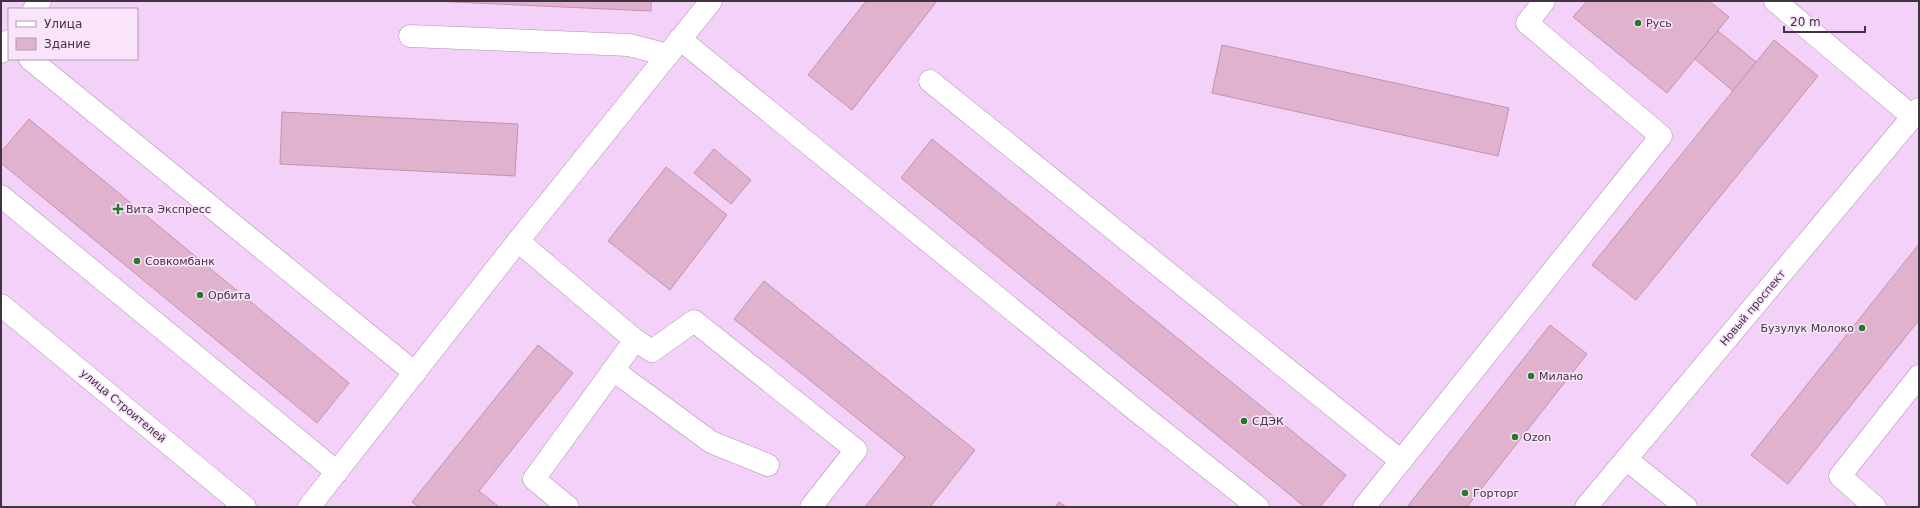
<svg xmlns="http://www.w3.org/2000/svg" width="1920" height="508" viewBox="0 0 1920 508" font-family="'DejaVu Sans',sans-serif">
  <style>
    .building { fill: #e1b2ce; stroke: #c194ae }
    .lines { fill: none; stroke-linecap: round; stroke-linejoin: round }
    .minor-casing { stroke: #b290b5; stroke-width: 23 }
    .minor { stroke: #fff; stroke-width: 22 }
    .poi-dot { fill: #267925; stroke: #f9e4fb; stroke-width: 1.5 }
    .labels { text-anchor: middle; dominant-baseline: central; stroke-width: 3.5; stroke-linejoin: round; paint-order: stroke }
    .poi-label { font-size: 11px; fill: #403342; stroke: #f9e4fb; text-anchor: start }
    .street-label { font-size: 11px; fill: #403342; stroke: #f9e4fb }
  </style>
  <rect width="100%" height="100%" fill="#f4d1f8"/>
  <g class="building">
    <polygon points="431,1 651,1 651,11"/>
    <polygon points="866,1 937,1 852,110 808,75"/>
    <polygon points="1587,1 1709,1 1729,17 1667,93 1573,17"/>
    <polygon points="1718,31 1756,62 1733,91 1695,59"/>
    <polygon points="1774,40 1818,76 1636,300 1592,265"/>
    <polygon points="1222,45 1509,108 1498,156 1212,93"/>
    <polygon points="282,112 518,124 515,176 280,164"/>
    <polygon points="29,119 349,383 317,423 1,163 1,152"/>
    <polygon points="932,139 1346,475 1320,507 1305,507 901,178"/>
    <polygon points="714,149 751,180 731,204 694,173"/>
    <polygon points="666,167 727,215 670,290 608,241"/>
    <polygon points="1919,244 1919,320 1788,484 1751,455"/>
    <polygon points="764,281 975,450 930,507 865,507 905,457 734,319"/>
    <polygon points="1550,325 1587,354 1467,507 1407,507"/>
    <polygon points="538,345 573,373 479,491 499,507 419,507 412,502"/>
    <polygon points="1059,502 1066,507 1055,507"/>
  </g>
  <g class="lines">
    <defs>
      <g id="minor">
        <polyline points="1775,1 1913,117"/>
        <polyline points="34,9 40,1"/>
        <polyline points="410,36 629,45 668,55"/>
        <polyline points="680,39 1138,412 1258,507"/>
        <polyline points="1,52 9,41"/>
        <polyline points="30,59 415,373"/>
        <polyline points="930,81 1401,461"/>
        <polyline points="1,196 337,472"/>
        <polyline points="518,241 635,340 652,351 694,321 856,450 811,507"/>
        <polyline points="1,305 245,507"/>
        <polyline points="613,370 711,442 768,465"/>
        <polyline points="1626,459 1686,507"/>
        <polyline points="309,507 518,241 711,1"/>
        <polyline points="568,507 534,479 635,340"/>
        <polyline points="1364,507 1661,136 1527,23 1544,1"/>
        <polyline points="1586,507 1919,109"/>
        <polyline points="1875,507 1840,476 1919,376"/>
      </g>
    </defs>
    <use href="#minor" class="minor-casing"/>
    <use href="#minor" class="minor"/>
  </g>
  <g class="poi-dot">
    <circle cx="1638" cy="23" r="4"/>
    <path d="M116 203h4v4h4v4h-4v4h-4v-4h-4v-4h4z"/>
    <circle cx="137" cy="261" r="4"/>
    <circle cx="200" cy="295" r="4"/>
    <circle cx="1862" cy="328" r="4"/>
    <circle cx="1531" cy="376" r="4"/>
    <circle cx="1244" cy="421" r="4"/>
    <circle cx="1515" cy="437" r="4"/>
    <circle cx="1465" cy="493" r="4"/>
  </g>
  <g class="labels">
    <g class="poi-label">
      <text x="1646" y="23">Русь</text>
      <text x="126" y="209">Вита Экспресс</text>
      <text x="145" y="261">Совкомбанк</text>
      <text x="208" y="295">Орбита</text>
      <text x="1854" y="328" text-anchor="end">Бузулук Молоко</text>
      <text x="1539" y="376">Милано</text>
      <text x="1252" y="421">СДЭК</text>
      <text x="1523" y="437">Ozon</text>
      <text x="1473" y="493">Горторг</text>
    </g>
    <g class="street-label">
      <text transform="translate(1753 308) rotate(-50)">Новый проспект</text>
      <text transform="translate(123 406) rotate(40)">улица Строителей</text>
    </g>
  </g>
  <rect width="1920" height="508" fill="none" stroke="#403342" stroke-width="4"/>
  <rect x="8" y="8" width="130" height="52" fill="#f9e4fb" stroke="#af9db1"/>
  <rect x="16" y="21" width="20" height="6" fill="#ffffff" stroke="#af9db1"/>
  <text x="44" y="28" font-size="12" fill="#403342">Улица</text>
  <rect x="16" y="38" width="20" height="12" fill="#e1b2ce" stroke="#af9db1"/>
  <text x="44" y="48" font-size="12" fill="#403342">Здание</text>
  <path d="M1784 26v6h81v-6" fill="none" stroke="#403342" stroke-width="2"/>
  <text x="1790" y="26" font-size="12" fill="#403342" stroke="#f9e4fb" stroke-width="3" paint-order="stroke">20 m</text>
</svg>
